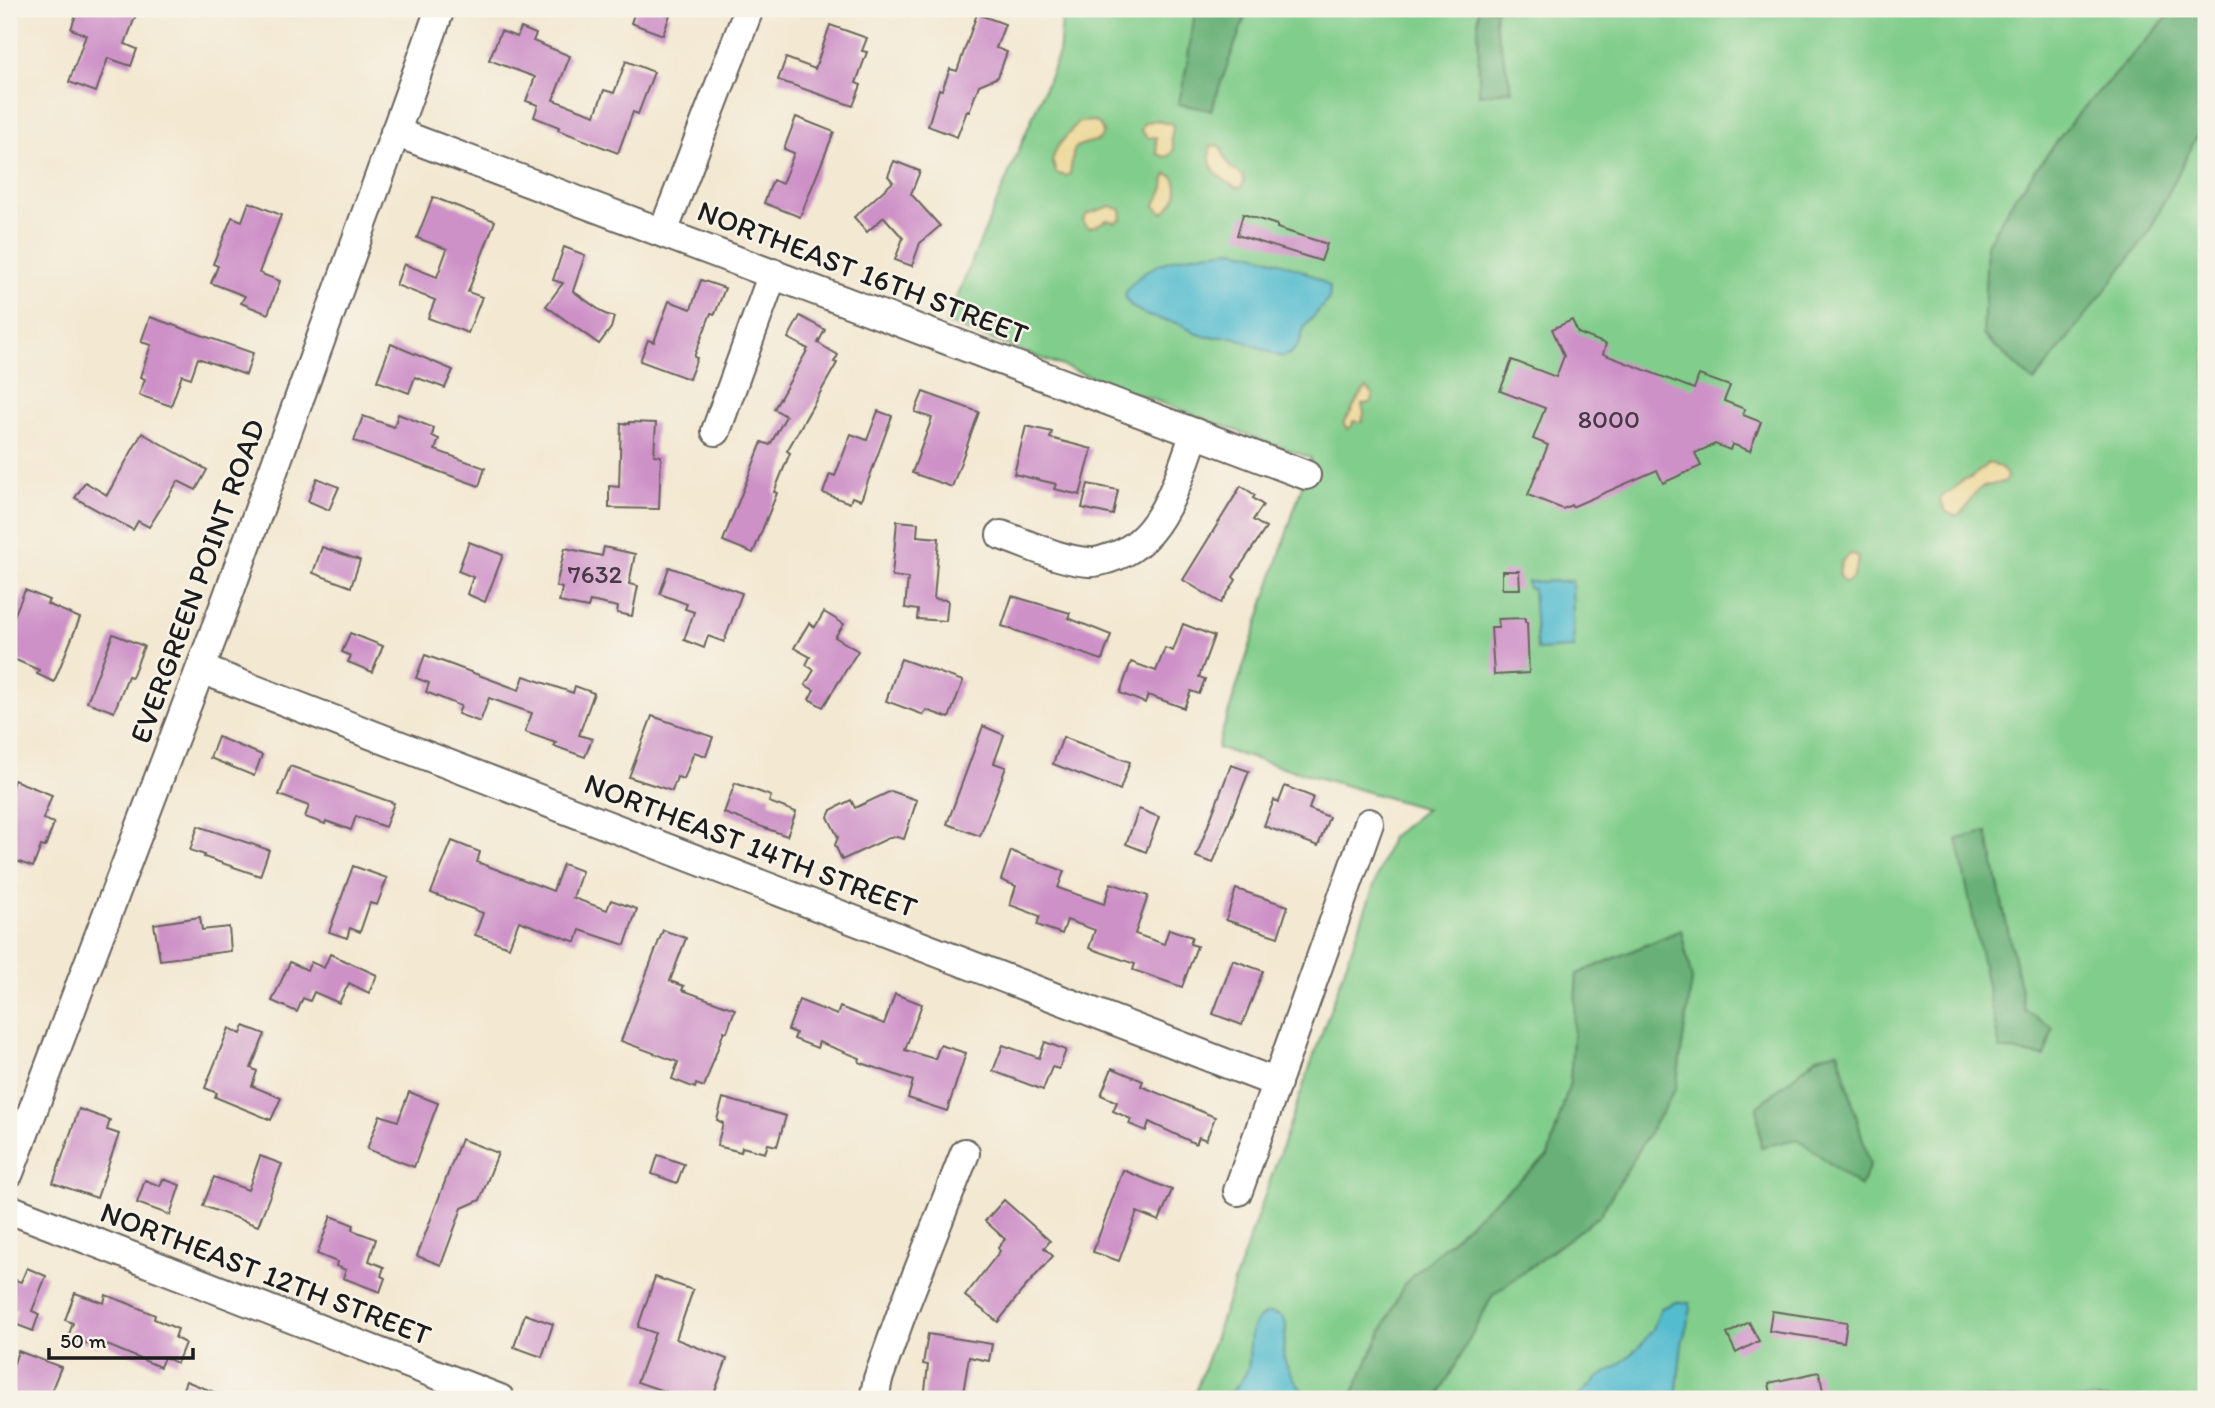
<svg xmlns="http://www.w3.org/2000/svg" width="2215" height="1408" viewBox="0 0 2215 1408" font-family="Itim,sans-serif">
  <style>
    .green { fill: #81cd8b; stroke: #4e7454; stroke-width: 2 }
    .forest { fill: #68b077; stroke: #42664a; stroke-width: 2 }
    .sand { fill: #eeda9e; stroke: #857b5d; stroke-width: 2 }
    .water { fill: #52bccf; stroke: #376c76; stroke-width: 2 }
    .building { fill: #cd90c7 }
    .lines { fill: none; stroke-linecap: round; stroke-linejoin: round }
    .minor-casing { stroke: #67635c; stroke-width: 32 }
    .minor { stroke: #fff; stroke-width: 28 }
    .labels { text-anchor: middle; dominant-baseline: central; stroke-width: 5; stroke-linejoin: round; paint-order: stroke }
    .number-label { font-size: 26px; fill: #483947 }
    .street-label { font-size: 30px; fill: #1c1c1c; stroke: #f7f3e8 }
  </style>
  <rect width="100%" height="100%" fill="#f7f3e8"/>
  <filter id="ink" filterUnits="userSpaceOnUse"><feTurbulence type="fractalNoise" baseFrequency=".0143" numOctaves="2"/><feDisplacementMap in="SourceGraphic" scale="14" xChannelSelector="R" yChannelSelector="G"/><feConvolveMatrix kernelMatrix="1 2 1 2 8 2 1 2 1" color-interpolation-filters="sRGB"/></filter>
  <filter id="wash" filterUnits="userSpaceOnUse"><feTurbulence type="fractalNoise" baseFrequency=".00686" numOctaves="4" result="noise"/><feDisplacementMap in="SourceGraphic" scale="28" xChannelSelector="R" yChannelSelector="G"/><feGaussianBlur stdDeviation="1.57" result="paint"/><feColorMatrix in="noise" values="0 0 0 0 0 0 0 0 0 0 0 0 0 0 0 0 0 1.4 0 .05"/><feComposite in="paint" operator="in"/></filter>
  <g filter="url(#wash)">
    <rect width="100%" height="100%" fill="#f3e8d2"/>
    <polygon class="green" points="1063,9 2206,9 2206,1399 1193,1399 1391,837 1426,809 1217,748 1311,458 946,323 1059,54"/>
    <g class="forest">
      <path d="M1196,9h52l-37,101 -33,-6c10,-31 11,-64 18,-95z"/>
      <polygon points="1478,9 1496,9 1495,24 1512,90 1479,95"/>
      <polygon points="2175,9 2206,9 2206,35 2202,49 2206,61 2206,118 2147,236 2034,382 1983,335 1987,244 2013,200 2076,116"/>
      <polygon points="1987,832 2025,1010 2053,1028 2045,1057 2000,1049 1957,839"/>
      <polygon points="1681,930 1692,980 1676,1088 1600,1215 1493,1295 1437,1399 1350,1399 1404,1284 1479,1214 1548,1156 1570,1082 1577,974"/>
      <polygon points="1838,1051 1870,1165 1860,1187 1798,1139 1761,1147 1757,1107 1817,1057"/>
    </g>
    <g class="sand">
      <polygon points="1156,120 1165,123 1172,123 1173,128 1171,138 1174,149 1170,155 1165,157 1157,154 1156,137 1148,138 1141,131 1144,123"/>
      <path d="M1094,121c6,2 8,6 9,12l-4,7c-30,7 -24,5 -29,34l-4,2 -10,-3 -4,-13 6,-14 20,-24z"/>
      <path d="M1219,145l12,23 12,7 1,7 -4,6c-9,-1 -24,-13 -28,-21 -3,-5 -2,-13 -2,-19l1,-2z"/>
      <path d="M1167,174l7,3c7,14 1,28 -12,36l-7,-7c1,-8 7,-11 9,-18 1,-7 -1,-8 3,-14z"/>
      <path d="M1111,206l10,4 1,8 -6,4 -9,-2c-9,4 -19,14 -24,0l4,-6z"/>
      <path d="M1367,388l6,8 -3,7 -8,1 2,9 -2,9 -9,-1 -1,5 -5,3 -4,-6c10,-11 12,-25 24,-35z"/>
      <path d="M1988,463c7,1 17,7 19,13l-1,5c-9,4 -20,3 -28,9 -10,8 -8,19 -22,26l-9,-3 -7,-12 2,-6 10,-4 12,-12 7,-1z"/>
      <path d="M1852,554l7,3 -6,21 -7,5 -7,-6c1,-11 2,-20 13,-23z"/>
    </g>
    <g class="water">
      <path d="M1234,250c27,5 75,19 96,37l-1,12 -24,27 -7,20 -8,8 -9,3 -47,-20h-27l-12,-4 -15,-9 -32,-8 -16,-9 -5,-6 -2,-7c20,-36 71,-41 109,-44z"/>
      <polygon points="1572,581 1574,648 1537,650 1533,589 1528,588 1527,582"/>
      <polygon points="1676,1302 1690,1302 1691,1309 1682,1344 1676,1399 1577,1399 1596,1379 1616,1367 1640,1346 1653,1329 1661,1308"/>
      <path d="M1269,1313c32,3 8,29 16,49 5,13 15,25 23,37h-83c8,-9 20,-20 23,-32 4,-19 -4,-45 21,-54z"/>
    </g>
    <g id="blocks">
      <g class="building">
        <polygon points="78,9 138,9 125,44 137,49 131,66 108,58 96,92 69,82 86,35 71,29"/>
        <polygon points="636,9 667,9 665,14 670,15 663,35 631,23"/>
        <polygon points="977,14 1005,24 996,48 1007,52 998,77 979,85 969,112 967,111 957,137 928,126 939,89 942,90 950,69 957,71"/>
        <polygon points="830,25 867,38 862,51 867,52 856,83 861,85 853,106 778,80 786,58 815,69"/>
        <polygon points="521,28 536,34 533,41 570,56 553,100 595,115 604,90 614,93 626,61 654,72 638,114 633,112 618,153 558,130 559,127 534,117 538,105 526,101 535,77 489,60 501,31 517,37"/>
        <polygon points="796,117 834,132 800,217 764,203 773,180 782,184 794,153 784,149"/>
        <polygon points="894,161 920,171 911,194 940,226 920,243 912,266 895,260 903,238 884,217 867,232 854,217 893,182 888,176"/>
        <polygon points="433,197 495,221 468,292 482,297 468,333 428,318 435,300 396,285 404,264 437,277 447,249 417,238"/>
        <polygon points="249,202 281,215 259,273 280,281 268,314 241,303 245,296 211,283 218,266 213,264 232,217 242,221"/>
        <polygon points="1243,214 1277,225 1277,228 1327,244 1321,261 1237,235"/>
        <polygon points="564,247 585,255 573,291 605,314 614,317 611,328 599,344 546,306 563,283 553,280"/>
        <polygon points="701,280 725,288 715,314 711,313 694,357 697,358 689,379 640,361 648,340 654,342 669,301 691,309"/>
        <polygon points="800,316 825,330 818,343 838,355 834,362 837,363 787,451 790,453 774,492 777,493 753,553 723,541 762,442 770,445 786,416 774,409 808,349 788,338"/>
        <polygon points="150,317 253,353 246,375 198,358 191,378 182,375 171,406 139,395 145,379 140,377 151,345 141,342"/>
        <polygon points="1572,320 1578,333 1606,344 1603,354 1694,389 1699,375 1730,386 1724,401 1745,409 1743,415 1761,422 1750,451 1732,444 1730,450 1715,444 1695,453 1701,466 1663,483 1657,470 1572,507 1571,505 1563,509 1528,495 1548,445 1533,439 1545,408 1500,391 1512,360 1556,377 1564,356 1552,329"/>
        <polygon points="391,344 453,370 445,388 415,377 409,393 377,381"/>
        <polygon points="923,392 979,412 952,487 912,473 932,418 915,412"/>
        <polygon points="878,411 892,416 861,500 852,497 850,503 823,493 830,474 835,476 851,434 867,440"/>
        <polygon points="398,414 434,428 432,436 439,439 435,450 485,468 479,486 354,441 363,416 394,427"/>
        <polygon points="629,422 656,423 654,455 661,456 659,509 609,508 609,486 619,487 621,423 629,424"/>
        <polygon points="1026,426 1052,432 1050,438 1092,449 1080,495 1054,489 1056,484 1014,474"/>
        <polygon points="142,433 207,470 196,490 178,481 149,527 138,521 133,530 75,498 85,482 107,495"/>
        <polygon points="317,478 339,487 329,510 308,501"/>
        <polygon points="1088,484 1118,490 1113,515 1082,508"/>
        <polygon points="1241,486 1255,495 1253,498 1263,505 1253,520 1266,528 1233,577 1236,580 1221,603 1183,580"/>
        <polygon points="897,521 918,523 917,536 939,538 934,599 948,600 946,621 917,619 918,610 905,608 908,578 892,576"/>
        <polygon points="469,542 503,555 485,602 467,594 473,577 458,571"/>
        <polygon points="322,547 360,560 351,587 313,573"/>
        <polygon points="604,547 635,554 629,584 638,586 632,616 617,613 618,607 590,601 588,608 559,602 562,588 556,586 565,548 602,556"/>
        <polygon points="669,567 742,593 724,642 708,636 704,648 684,640 694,612 685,609 687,604 660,594"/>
        <polygon points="1502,571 1519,571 1520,589 1502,589"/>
        <polygon points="25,590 49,600 47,604 80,618 54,682 37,674 39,670 9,657 9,628"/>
        <polygon points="1012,596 1070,613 1068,618 1111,635 1102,660 1002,626"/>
        <polygon points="824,612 844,624 835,637 858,651 823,707 809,699 814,690 805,685 814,670 806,665 810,657 794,648 809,623 815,627"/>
        <polygon points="1525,618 1525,622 1527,622 1529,673 1494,675 1491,627 1499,627 1498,619"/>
        <polygon points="1183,624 1214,636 1199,677 1205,679 1199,694 1191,691 1184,708 1148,695 1145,703 1120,693 1131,662 1156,671 1165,648 1173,651"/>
        <polygon points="350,633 383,646 372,672 348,662 351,656 342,652"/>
        <polygon points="113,634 144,646 132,677 128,676 114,712 87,702"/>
        <polygon points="425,655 519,690 524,676 573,693 575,686 594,693 579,735 592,739 585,757 554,746 556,743 525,732 532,713 489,698 480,722 458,714 461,706 426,692 429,683 416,678"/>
        <polygon points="901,659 963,681 949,718 926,710 924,715 886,701"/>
        <polygon points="652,716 713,737 706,756 694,752 684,779 677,777 672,791 629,777"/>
        <polygon points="983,726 1004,735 994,763 1006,767 980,836 947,824"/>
        <polygon points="218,737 262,755 254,776 210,758"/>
        <polygon points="1063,737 1130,762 1120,790 1053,764"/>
        <polygon points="1231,765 1249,771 1213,863 1196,857"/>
        <polygon points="290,766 394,803 385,827 356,816 351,830 326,821 325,824 305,817 309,806 279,795"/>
        <polygon points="14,780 52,795 43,819 54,823 45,847 41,846 33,867 11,859 14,852 9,850 9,795"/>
        <polygon points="735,783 771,796 769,802 796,812 787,836 724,813"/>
        <polygon points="1285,786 1313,797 1309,809 1329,817 1318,846 1264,826 1274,800 1279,802"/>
        <polygon points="891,791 917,800 904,839 893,836 842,860 835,845 838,837 828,817 831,810 851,800 855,808"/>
        <polygon points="1139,809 1159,817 1146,852 1126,844"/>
        <polygon points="198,826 269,850 260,876 204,857 205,855 190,850"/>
        <polygon points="452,841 480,852 477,862 553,891 563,864 582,871 573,898 607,910 611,900 637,909 625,945 580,930 576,942 519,921 509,947 475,935 483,913 431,893"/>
        <polygon points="1011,851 1064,871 1058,888 1104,904 1111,883 1148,896 1135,934 1164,944 1169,929 1192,937 1190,944 1197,946 1182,987 1133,970 1135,964 1089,948 1095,930 1067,920 1062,934 1037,925 1040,916 1010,905 1016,886 1001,880"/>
        <polygon points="353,866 387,878 377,905 370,903 360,932 350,928 347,938 329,932"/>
        <polygon points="1236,889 1288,906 1278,937 1226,920"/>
        <polygon points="200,917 202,930 229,927 231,951 160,960 154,924"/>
        <polygon points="663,930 686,938 670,981 684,986 682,990 735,1009 727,1032 724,1031 704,1087 696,1084 695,1088 672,1079 678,1062 621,1041"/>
        <polygon points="330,954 377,975 369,993 349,983 339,1003 314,992 310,1001 303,998 297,1012 272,1001 290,962 307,970 311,962 324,968"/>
        <polygon points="1233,960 1263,971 1242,1025 1213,1014"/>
        <polygon points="895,994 922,1004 905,1050 935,1059 940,1045 966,1053 947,1111 908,1098 913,1081 859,1062 860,1058 819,1042 817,1048 794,1039 796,1033 788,1030 799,1000 837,1015 840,1007 884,1024"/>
        <polygon points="244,1026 265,1034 251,1068 257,1071 252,1086 281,1098 271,1120 215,1097 217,1093 205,1088 229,1028 241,1034"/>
        <polygon points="1045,1042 1066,1050 1059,1069 1052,1067 1043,1090 993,1071 1003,1045 1039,1058"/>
        <polygon points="1112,1068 1143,1081 1141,1086 1215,1117 1206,1140 1199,1137 1196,1144 1149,1122 1146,1131 1129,1124 1131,1119 1113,1111 1117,1102 1101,1095"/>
        <polygon points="409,1092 438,1103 414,1167 367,1149 380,1115 398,1121"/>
        <polygon points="723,1098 786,1116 777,1146 768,1144 765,1153 742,1147 741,1152 717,1146 723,1123 717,1120"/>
        <polygon points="79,1109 110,1120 107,1130 119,1134 97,1198 53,1183"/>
        <polygon points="461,1139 498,1153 480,1200 462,1208 441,1265 417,1256"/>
        <polygon points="658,1155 684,1164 677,1183 652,1174"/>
        <polygon points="260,1156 282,1164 258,1226 203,1206 214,1177 248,1190"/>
        <polygon points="1123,1170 1172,1190 1159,1221 1137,1212 1119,1261 1093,1252"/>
        <polygon points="163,1179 180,1185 170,1215 137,1203 145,1180 160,1186"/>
        <polygon points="1004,1200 1050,1241 1044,1248 1053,1256 1021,1292 998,1322 965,1296 1000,1251 998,1248 1005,1239 985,1221"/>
        <polygon points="331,1216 354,1225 352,1230 376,1239 369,1261 384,1267 381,1276 385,1278 380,1292 343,1278 346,1270 336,1266 337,1262 317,1254"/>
        <polygon points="27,1268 46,1276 32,1311 39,1314 33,1331 12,1323 17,1310 9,1307 9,1278 21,1282"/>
        <polygon points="655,1277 693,1290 676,1339 727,1359 712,1399 687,1399 637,1382 655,1333 638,1327"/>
        <polygon points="75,1293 104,1303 106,1295 125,1302 155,1315 154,1319 178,1329 175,1338 185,1343 177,1363 164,1357 160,1367 100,1342 98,1347 68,1337 73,1323 65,1320"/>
        <polygon points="1772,1311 1847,1322 1844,1342 1769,1331"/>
        <polygon points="525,1314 553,1324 542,1357 514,1347"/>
        <polygon points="1749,1322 1759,1341 1736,1353 1727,1334"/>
        <polygon points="928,1334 992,1344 989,1361 969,1357 962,1399 924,1399 928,1365 923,1364"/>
        <polygon points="18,1351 61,1367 48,1399 9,1399 9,1361 14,1363"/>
        <polygon points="1819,1372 1823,1391 1786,1399 1772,1399 1769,1383"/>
        <polygon points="186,1381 229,1398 229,1399 179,1399"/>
      </g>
    </g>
  </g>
  <g filter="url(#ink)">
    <use href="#blocks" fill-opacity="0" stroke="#67635c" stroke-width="2"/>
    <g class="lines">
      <defs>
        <g id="minor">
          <polyline points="395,132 1306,475"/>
          <polyline points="663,232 749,9"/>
          <polyline points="716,431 773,273"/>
          <path d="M1001,535c29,10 58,25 88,27 7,1 14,-2 21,-4 53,-15 68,-80 85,-125"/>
          <polyline points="201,669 1277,1083"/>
          <polyline points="9,1173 225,604 440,9"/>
          <polyline points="1238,1191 1369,823"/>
          <polyline points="9,1209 500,1399"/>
          <polyline points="874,1399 878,1379 901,1315 965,1153"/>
        </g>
      </defs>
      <use href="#minor" class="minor-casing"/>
      <use href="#minor" class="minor"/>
    </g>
  </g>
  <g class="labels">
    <g class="number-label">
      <text x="1609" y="419">8000</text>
      <text x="595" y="574">7632</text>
    </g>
    <g class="street-label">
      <text transform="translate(863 272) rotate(21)">NORTHEAST 16TH STREET</text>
      <text transform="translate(197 581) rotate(-70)">EVERGREEN POINT ROAD</text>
      <text transform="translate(751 845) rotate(21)">NORTHEAST 14TH STREET</text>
      <text transform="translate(266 1273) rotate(21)">NORTHEAST 12TH STREET</text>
    </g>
  </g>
  <rect width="2215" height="1408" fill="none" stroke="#f7f3e8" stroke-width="35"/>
  <path d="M49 1348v10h144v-10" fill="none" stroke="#1c1c1c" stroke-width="3.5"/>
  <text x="60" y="1348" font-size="21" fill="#1c1c1c" stroke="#f7f3e8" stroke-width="5" paint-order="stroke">50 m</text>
</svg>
